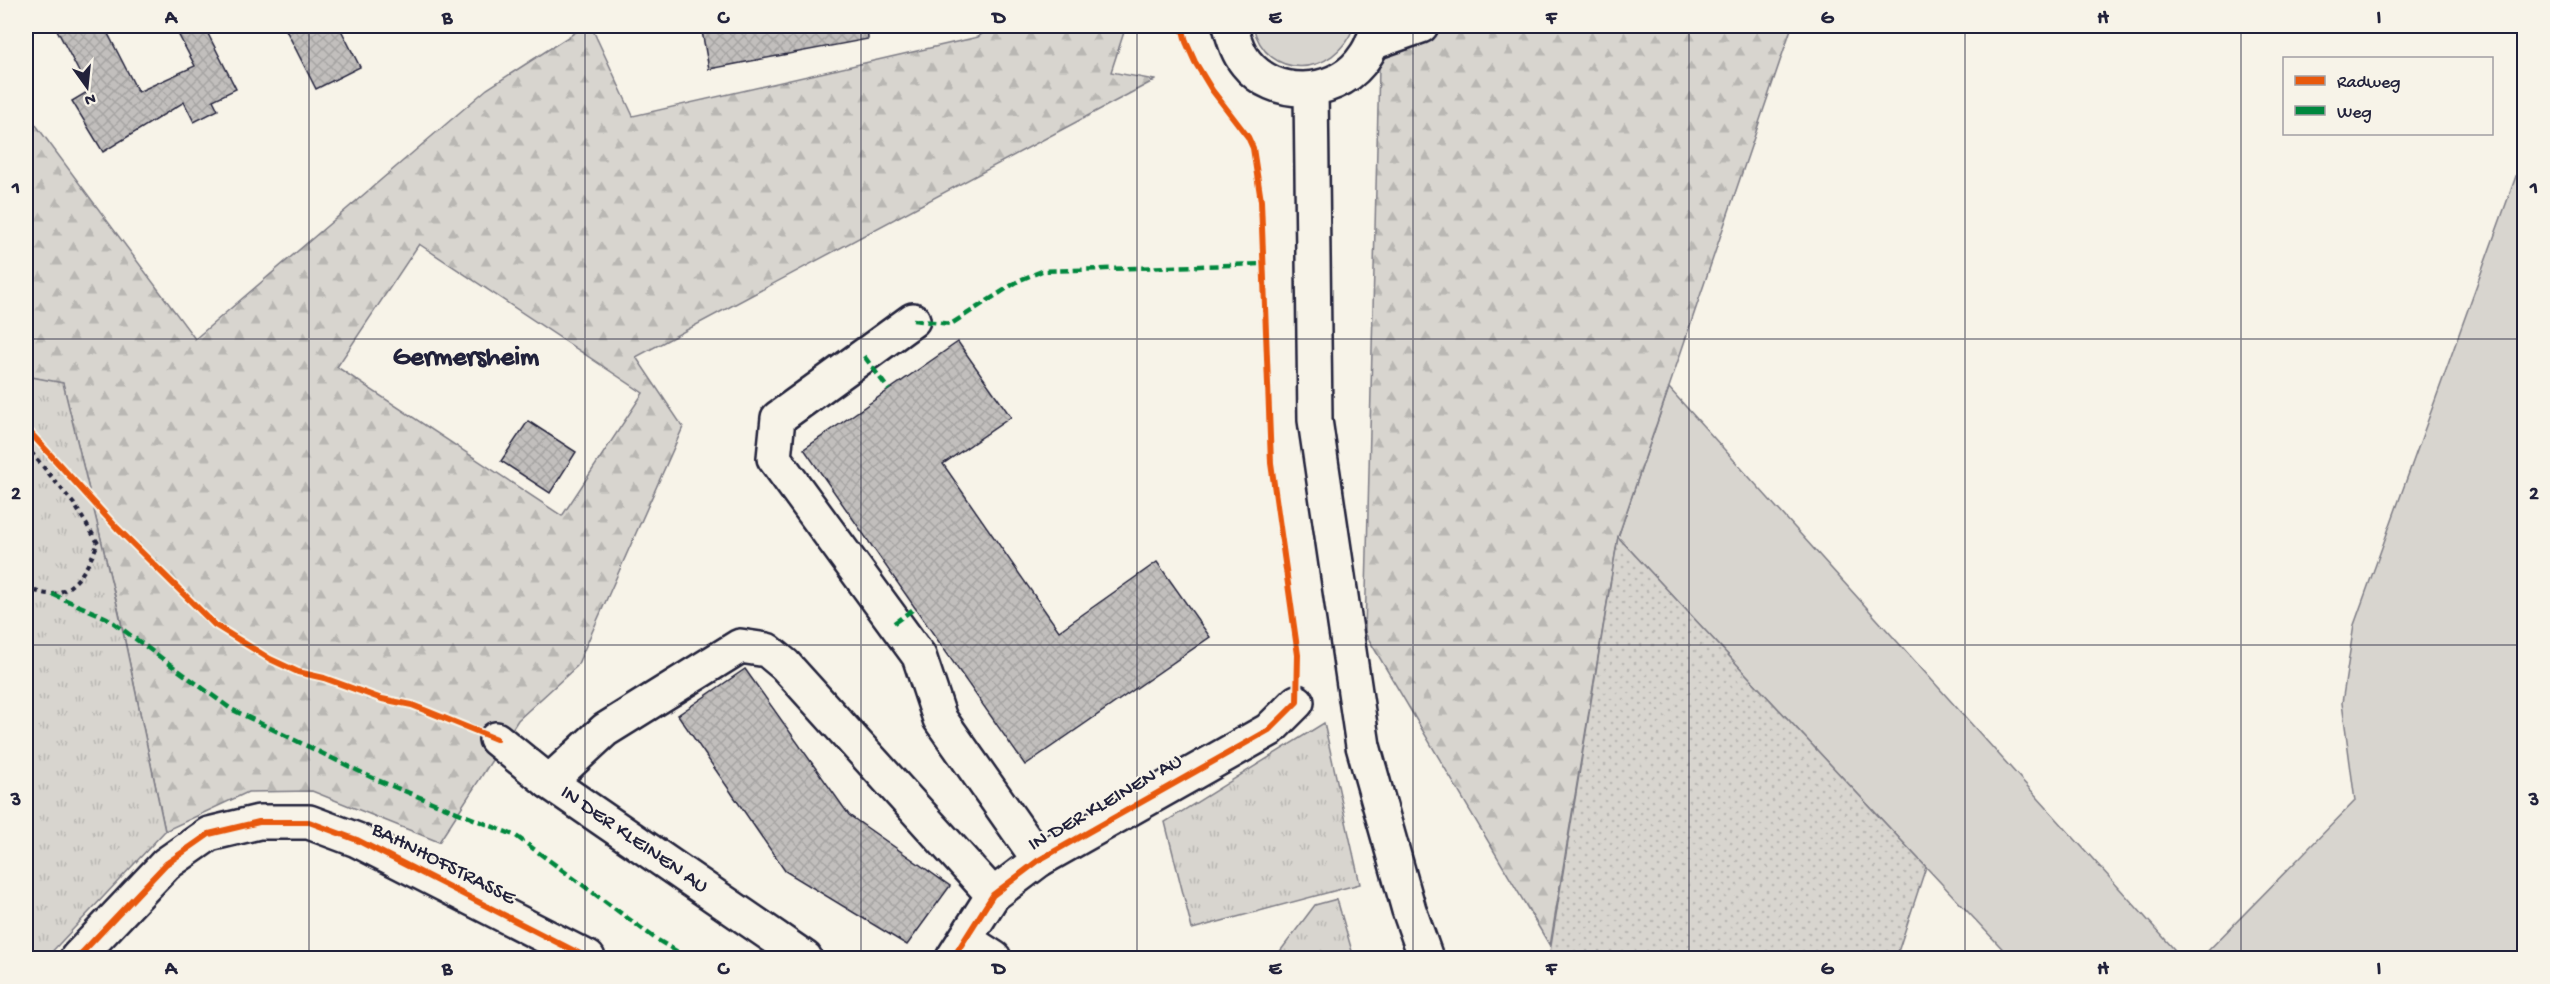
<svg xmlns="http://www.w3.org/2000/svg" width="2550" height="984" viewBox="0 0 2550 984" font-family="'Gochi Hand',sans-serif">
  <style>
    .grass { fill: #d8d5cf; stroke: #7d7c85; stroke-width: 1.5 }
    .forest { fill: url(#forest-firs); stroke: #7d7c85; stroke-width: 1.5; fill-rule: evenodd }
    .park { fill: url(#park-tufts); stroke: #7d7c85; stroke-width: 1.5 }
    .garden { fill: url(#garden-dots); stroke: #7d7c85; stroke-width: 1.5 }
    .building { fill: url(#building-cross-hatch); stroke: #22223b; stroke-width: 1.5 }
    .lines { fill: none; stroke-linecap: round; stroke-linejoin: round }
    .minor-casing { stroke: #22223b; stroke-width: 38 }
    .major-casing { stroke: #22223b; stroke-width: 38 }
    .path { stroke: #22223b; stroke-width: 4; stroke-dasharray: 4.5 4.5; stroke-linecap: butt }
    .minor { stroke: #f7f3e8; stroke-width: 33 }
    .major { stroke: #f7f3e8; stroke-width: 33 }
    .quiet { stroke: #00873e; stroke-width: 4.5; stroke-dasharray: 9 4.5; stroke-linecap: butt }
    .cycleway-casing { stroke: #f7f3e8; stroke-width: 10 }
    .cycleway { stroke: #e8590c; stroke-width: 6 }
    .grid { fill: none; stroke: #22223b; stroke-width: 1.5; stroke-opacity: 0.55 }
    .labels { text-anchor: middle; dominant-baseline: central; stroke-width: 4.5; stroke-linejoin: round; paint-order: stroke }
    .street-label { font-size: 21px; fill: #22223b; stroke: #f7f3e8 }
    .district-label { font-size: 27px; font-weight: bold; fill: #22223b; stroke: #f7f3e8 }
    .neatline { fill: none; stroke: #22223b; stroke-width: 2 }
    .grid-label { font-size: 20px; text-anchor: middle; font-weight: bold; fill: #22223b }
  </style>
  <defs>
    <pattern id="forest-firs" width="22" height="20" patternUnits="userSpaceOnUse" patternTransform="scale(1.5)"><rect width="22" height="20" fill="#d8d5cf"/><path d="M5 1l3.5 6h-7zM16 11l3.5 6h-7z" fill="#b9b7b3"/></pattern>
    <pattern id="park-tufts" width="24" height="20" patternUnits="userSpaceOnUse" patternTransform="scale(1.5)"><rect width="24" height="20" fill="#d8d5cf"/><path d="M3 7l-1-3M5 7V3M7 7l1-3M15 17l-1-3M17 17v-4M19 17l1-3" fill="none" stroke="#b9b7b3"/></pattern>
    <pattern id="garden-dots" width="8" height="8" patternUnits="userSpaceOnUse" patternTransform="scale(1.5)"><rect width="8" height="8" fill="#d8d5cf"/><path d="M2 2h.1M6 6h.1" fill="none" stroke="#b9b7b3" stroke-width="1.8" stroke-linecap="round"/></pattern>
    <pattern id="building-cross-hatch" width="8" height="8" patternUnits="userSpaceOnUse" patternTransform="scale(1.5)"><rect width="8" height="8" fill="#c2bfbd"/><path d="M0 0l8 8M0 8l8-8" fill="none" stroke="#a6a4a3"/></pattern>
  </defs>
  <rect width="100%" height="100%" fill="#f7f3e8"/>
  <filter id="ink" filterUnits="userSpaceOnUse"><feTurbulence type="fractalNoise" baseFrequency=".0167" numOctaves="2"/><feDisplacementMap in="SourceGraphic" scale="12" xChannelSelector="R" yChannelSelector="G"/><feConvolveMatrix kernelMatrix="1 2 1 2 8 2 1 2 1" color-interpolation-filters="sRGB"/></filter>
  <g filter="url(#ink)">
    <g class="grass">
      <path d="M1253,26h101c-19,52 -88,56 -101,0z"/>
      <polygon points="2524,154 2524,958 2201,958 2355,801 2342,703 2354,625"/>
      <polygon points="1669,388 2182,958 2011,958 1618,537"/>
    </g>
    <g class="forest">
      <path d="M585,26h6l42,90 345,-79 14,-11h134l-15,46 44,8 -519,277 47,70 -106,239 -59,54 -79,122 -127,-51 -64,1 -83,39 -46,-218 -56,-229 -37,-8v-260l7,5 162,218 292,-250zM419,244l224,149 -81,123 -225,-149z"/>
      <polygon points="1380,26 1792,26 1618,537 1550,946 1365,633"/>
    </g>
    <g class="park">
      <polygon points="26,376 63,383 119,613 165,831 46,958 26,958"/>
      <polygon points="1324,723 1360,884 1192,929 1165,822"/>
      <polygon points="1337,899 1354,958 1275,958 1315,905"/>
    </g>
    <polygon class="garden" points="1618,537 1926,867 1896,958 1549,958"/>
    <g class="building">
      <polygon points="55,26 104,26 138,92 195,66 174,26 204,26 236,89 213,100 218,110 194,122 184,102 103,152 72,101 89,91"/>
      <polygon points="284,26 339,26 360,67 316,89"/>
      <polygon points="701,26 867,26 868,39 709,69"/>
      <polygon points="958,342 1011,417 943,464 1059,631 1157,562 1210,637 1025,765 804,449"/>
      <polygon points="528,421 576,452 550,493 501,461"/>
      <polygon points="745,669 849,815 950,886 907,945 785,871 678,715"/>
    </g>
    <g class="lines">
      <defs>
        <g id="minor">
          <polyline points="913,320 778,418 774,458 919,656 940,719 1039,860"/>
          <path id="s1" d="M496,739l53,43 256,176"/>
          <polyline points="549,782 605,730 740,646 767,650 785,665 993,895"/>
          <polyline points="966,940 994,958"/>
          <polyline points="77,958 166,864 209,834 259,822 309,822 357,840 588,958"/>
          <polyline points="953,958 993,895 1039,860 1269,730 1297,702"/>
        </g>
        <g id="major">
          <path d="M1230,26c4,13 7,26 16,37 28,36 87,33 114,0 8,-10 16,-24 17,-37"/>
          <polyline points="1372,43 1421,26"/>
          <polyline points="1311,90 1315,420 1363,746 1409,910 1426,958"/>
        </g>
      </defs>
      <use href="#minor" class="minor-casing"/>
      <use href="#major" class="major-casing"/>
      <g class="path">
        <polyline points="26,446 36,439"/>
        <path d="M26,588c7,2 19,7 27,6 25,-5 36,-30 45,-51l-24,-39 -48,-58"/>
      </g>
      <use href="#minor" class="minor"/>
      <use href="#major" class="major"/>
      <g class="quiet">
        <polyline points="913,320 951,324 1020,280 1042,271 1262,264"/>
        <polyline points="864,356 889,390"/>
        <polyline points="52,594 107,618 231,709 377,780 516,836 656,939 688,958"/>
        <polyline points="894,623 915,608"/>
      </g>
      <defs>
        <g id="cycleway">
          <polyline points="26,428 117,528 215,625 270,659 298,672 324,678 382,699 412,705 496,739"/>
          <polyline points="77,958 166,864 209,834 259,822 309,822 357,840 588,958"/>
          <polyline points="953,958 993,895 1039,860 1269,730 1297,702 1298,655 1271,463 1261,201 1253,148 1248,137 1212,90 1195,62 1186,42 1182,26"/>
        </g>
      </defs>
      <use href="#cycleway" class="cycleway-casing"/>
      <use href="#cycleway" class="cycleway"/>
    </g>
  </g>
  <path class="grid" d="M309,26v932M585,26v932M861,26v932M1137,26v932M1413,26v932M1689,26v932M1965,26v932M2241,26v932M26,339h2498M26,645h2498"/>
  <g class="labels">
    <g class="street-label">
      <text transform="translate(1106 804) rotate(-30)">IN DER KLEINEN AU</text>
      <text stroke="none"><textPath href="#s1" startOffset="171">IN DER KLEINEN AU</textPath></text>
      <text transform="translate(443 865) rotate(27)">BAHNHOFSTRASSE</text>
    </g>
    <g class="district-label">
      <text x="466" y="359">Germersheim</text>
    </g>
  </g>
  <rect width="2550" height="984" fill="none" stroke="#f7f3e8" stroke-width="66"/>
  <rect x="2283" y="57" width="210" height="78" fill="#f7f3e8" stroke="#a29fa3" stroke-width="1.5"/>
  <rect x="2295" y="76" width="30" height="9" fill="#e8590c" stroke="#a29fa3" stroke-width="1.5"/>
  <text x="2337" y="87" font-size="18" fill="#22223b">Radweg</text>
  <rect x="2295" y="106" width="30" height="9" fill="#00873e" stroke="#a29fa3" stroke-width="1.5"/>
  <text x="2337" y="117" font-size="18" fill="#22223b">Weg</text>
  <g transform="translate(87 87) rotate(165)" stroke="#f7f3e8" stroke-width="4.5" paint-order="stroke">
  <path d="M0-4.5L10 22L0 15L-10 22Z" fill="#22223b"/>
  <text y="-9" font-size="16" font-weight="bold" text-anchor="middle" fill="#22223b">N</text>
  </g>
  <rect x="33" y="33" width="2484" height="918" class="neatline"/>
  <g class="grid-label">
    <text x="171" y="23">A</text>
    <text x="447" y="23">B</text>
    <text x="723" y="23">C</text>
    <text x="999" y="23">D</text>
    <text x="1275" y="23">E</text>
    <text x="1551" y="23">F</text>
    <text x="1827" y="23">G</text>
    <text x="2103" y="23">H</text>
    <text x="2379" y="23">I</text>
    <text x="16" y="193">1</text>
    <text x="2534" y="193">1</text>
    <text x="16" y="499">2</text>
    <text x="2534" y="499">2</text>
    <text x="16" y="805">3</text>
    <text x="2534" y="805">3</text>
    <text x="171" y="974">A</text>
    <text x="447" y="974">B</text>
    <text x="723" y="974">C</text>
    <text x="999" y="974">D</text>
    <text x="1275" y="974">E</text>
    <text x="1551" y="974">F</text>
    <text x="1827" y="974">G</text>
    <text x="2103" y="974">H</text>
    <text x="2379" y="974">I</text>
  </g>
</svg>
